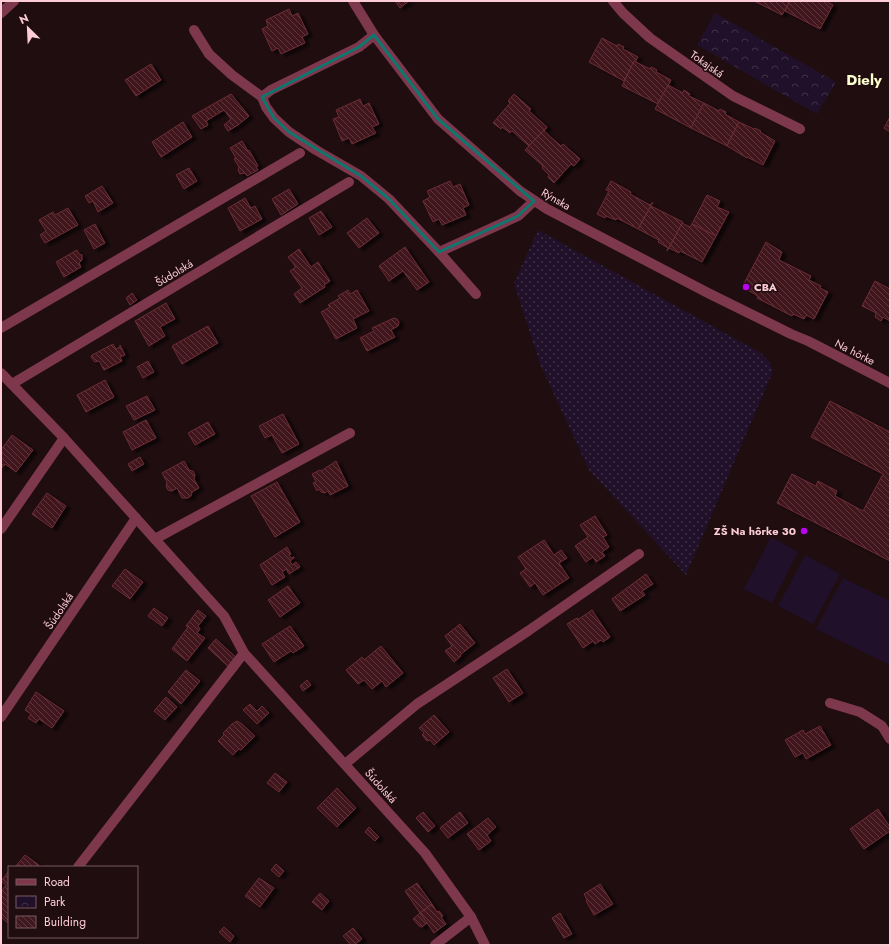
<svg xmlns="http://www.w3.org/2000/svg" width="891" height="946" viewBox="0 0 891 946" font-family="Jost,sans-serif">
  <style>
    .grass { fill: url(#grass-dots) }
    .park { fill: url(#park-crowns) }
    .garden { fill: #201029 }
    .building { fill: url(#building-back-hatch); stroke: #6c2b34; filter: url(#shadow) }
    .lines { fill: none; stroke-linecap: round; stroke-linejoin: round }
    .minor { stroke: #7e384d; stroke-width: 10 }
    .marked { fill: none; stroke: #0f766e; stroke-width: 3; stroke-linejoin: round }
    .poi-dot { fill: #ba03f3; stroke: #1f0d10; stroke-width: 1.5 }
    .labels { text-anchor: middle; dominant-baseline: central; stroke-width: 3; stroke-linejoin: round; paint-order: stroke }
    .street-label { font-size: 11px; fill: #feccd7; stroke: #1f0d10 }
    .poi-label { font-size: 11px; font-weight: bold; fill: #feccd7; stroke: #1f0d10; text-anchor: start }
    .district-label { font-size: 15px; font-weight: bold; fill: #fdfece; stroke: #1f0d10 }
  </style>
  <defs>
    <pattern id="grass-dots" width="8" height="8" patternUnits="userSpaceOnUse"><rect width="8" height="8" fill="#201029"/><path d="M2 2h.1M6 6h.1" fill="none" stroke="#413247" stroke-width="1.8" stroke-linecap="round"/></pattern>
    <pattern id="park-crowns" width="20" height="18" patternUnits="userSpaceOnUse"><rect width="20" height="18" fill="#201029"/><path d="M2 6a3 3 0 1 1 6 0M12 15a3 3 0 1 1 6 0" fill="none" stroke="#413247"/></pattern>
    <pattern id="building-back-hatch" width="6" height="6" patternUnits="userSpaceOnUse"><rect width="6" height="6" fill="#40191e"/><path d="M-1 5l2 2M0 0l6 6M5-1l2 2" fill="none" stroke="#5d393e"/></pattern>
    <filter id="shadow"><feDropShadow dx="4.5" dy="2.5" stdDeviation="1" flood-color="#0009"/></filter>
  </defs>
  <rect width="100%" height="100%" fill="#1f0d10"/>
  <polygon class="grass" points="538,230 761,353 770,363 773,371 686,575 589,470 540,364 514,283"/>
  <polygon class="park" points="715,13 836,82 817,114 697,45"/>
  <g class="garden">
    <polygon points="771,537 798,552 772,603 744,589"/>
    <polygon points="805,555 840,574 813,624 778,606"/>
    <polygon points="843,578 890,601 890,665 816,629"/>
  </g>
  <g class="building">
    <polygon points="395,1 409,1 400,8"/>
    <polygon points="754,1 790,1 782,15"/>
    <polygon points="790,1 826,1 833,5 820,29 785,11"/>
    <polygon points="289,9 292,16 298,13 308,34 302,37 305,43 281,54 278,48 272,51 262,29 268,26 266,20"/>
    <polygon points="602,38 617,46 618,44 624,47 623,49 638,57 624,81 589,62"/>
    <polygon points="634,61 650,69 651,67 657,70 656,72 671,80 658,104 622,86"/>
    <polygon points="151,64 161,80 136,96 125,80"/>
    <polygon points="668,85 683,93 684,90 690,94 689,96 704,103 691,128 655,109"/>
    <polygon points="231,94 249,116 238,125 228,131 224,125 231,119 224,110 206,121 208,125 201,129 192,116"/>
    <polygon points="514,94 531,109 529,111 547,127 525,150 529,146 512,131 510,133 502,127 501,129 493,123 510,103 508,101"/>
    <polygon points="360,99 363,106 369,103 379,124 372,127 376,133 352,144 349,138 342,141 333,119 339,117 336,110"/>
    <polygon points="704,103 719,111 720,109 726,112 725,114 739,122 727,146 691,128"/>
    <polygon points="890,117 890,132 884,128"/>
    <polygon points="183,122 192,137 161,157 152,142"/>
    <polygon points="739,122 754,129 755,128 761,131 760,132 775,141 763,165 747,157 747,158 727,146"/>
    <polygon points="547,127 544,131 561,146 563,144 580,159 574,166 571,164 554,183 548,177 549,175 542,168 543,166 525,150"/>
    <polygon points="242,141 248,151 249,150 258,166 256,167 258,170 247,176 245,173 240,174 238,170 239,167 234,159 236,158 230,148"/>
    <polygon points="189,168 197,181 184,189 176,175"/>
    <polygon points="450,181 453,187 460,184 469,205 463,208 466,215 442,225 439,219 433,222 423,201 430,197 427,191"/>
    <polygon points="611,181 631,192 630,194 650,205 653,202 638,229 617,218 616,220 606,216 605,218 597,214 609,191 606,190"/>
    <polygon points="102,186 113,203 98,212 93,201 89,203 85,196"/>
    <polygon points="289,189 298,204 281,215 272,199"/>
    <polygon points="707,195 720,201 717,207 729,212 716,236 692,224"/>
    <polygon points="245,198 251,208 255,206 262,219 240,231 228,208"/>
    <polygon points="651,206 683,222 667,251 668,248 658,242 659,240 638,229"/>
    <polygon points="68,208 78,225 45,243 40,235 46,231 39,220 53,212 55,215"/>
    <polygon points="321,211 332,227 319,235 309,218"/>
    <polygon points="367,218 379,233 359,248 347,233"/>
    <polygon points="682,223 690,227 692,224 716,236 702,262 680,251 679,253 669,248"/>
    <polygon points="95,224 105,243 94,249 84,230"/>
    <polygon points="766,242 782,252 779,260 811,276 809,280 821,286 820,288 828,292 814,319 806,315 804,319 793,314 792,316 757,298 758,296 742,287"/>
    <polygon points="405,247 429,282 417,290 403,271 389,281 379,266"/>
    <polygon points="299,249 311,267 318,262 330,281 324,285 325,287 300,303 294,294 302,288 290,271 296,267 288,257"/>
    <polygon points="77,250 79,254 82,255 82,260 79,263 81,267 64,277 56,262"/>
    <polygon points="875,281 890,289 890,321 883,317 881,321 875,317 876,313 862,306"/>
    <polygon points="348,290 350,294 357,290 369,311 353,319 357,328 336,339 321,312 330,307 328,305 340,298 338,296"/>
    <polygon points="132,293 137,300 130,305 126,298"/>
    <polygon points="166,303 175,319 160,327 165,336 149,346 135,321"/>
    <polygon points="394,318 397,319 399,322 398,326 391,330 395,337 367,351 360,338 374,331 372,328"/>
    <polygon points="208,326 218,343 182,364 172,346"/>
    <polygon points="113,344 116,349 120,347 120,345 125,355 120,357 122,361 104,370 99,361 95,362 91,357 92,355"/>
    <polygon points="148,361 154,372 143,378 137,367"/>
    <polygon points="105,380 114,397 86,412 77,395"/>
    <polygon points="147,396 155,410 134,420 126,406"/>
    <polygon points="830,401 890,432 890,561 777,503 792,474 816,486 818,481 837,491 835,496 863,511 883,474 811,437"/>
    <polygon points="283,414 299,444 282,453 272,435 265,438 259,426"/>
    <polygon points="146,420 156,438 132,450 123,432"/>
    <polygon points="208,422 215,434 195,445 188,433"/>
    <polygon points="12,435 33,450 16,472 5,464 1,469 1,450"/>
    <polygon points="140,457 144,464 132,471 128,464"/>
    <polygon points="184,461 189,470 193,471 195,475 194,479 199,488 192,492 191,496 188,498 182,498 177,488 172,491 168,490 166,486 167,482 162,473"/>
    <polygon points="336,461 348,486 330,495 328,491 325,493 321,492 319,489 317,491 313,483 316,482 312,474 320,470 321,471"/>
    <polygon points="277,482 300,522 275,537 251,496"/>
    <polygon points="47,493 66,506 52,528 32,514"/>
    <polygon points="595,516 607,535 603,537 609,547 602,552 605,556 596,562 593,557 586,562 575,546 588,537 580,525"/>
    <polygon points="544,540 554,555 561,550 567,558 559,563 569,578 543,595 535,583 530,587 520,573 526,569 518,557"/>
    <polygon points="287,547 291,554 289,555 291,558 294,557 294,558 290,561 292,565 296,562 300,567 289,574 286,569 282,572 285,577 272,585 260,565"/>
    <polygon points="125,569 143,582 130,599 112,586"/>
    <polygon points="646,574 653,584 642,591 645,595 620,611 612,599"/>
    <polygon points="288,586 300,603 280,617 268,600"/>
    <polygon points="154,608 168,618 162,626 148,616"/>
    <polygon points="198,610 206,616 198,626 200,629 197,633 205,638 187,661 172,649 188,627 186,626"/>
    <polygon points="592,610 610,637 603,642 601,640 595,644 593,641 583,648 567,624 577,618 579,619"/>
    <polygon points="460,624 475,643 460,655 461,656 454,662 445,651 452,646 445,636"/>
    <polygon points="290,626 304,646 293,653 291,651 274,662 262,644"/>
    <polygon points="216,639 238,659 230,668 208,648"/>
    <polygon points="381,646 403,673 386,687 382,681 372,689 364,680 358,684 346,670 362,657 364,660"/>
    <polygon points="507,669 523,693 509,702 493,678"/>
    <polygon points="186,670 200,681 181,704 168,692"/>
    <polygon points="307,680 311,685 303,691 300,686"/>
    <polygon points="36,692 64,711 52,728 39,719 36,723 28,718 31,714 25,710"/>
    <polygon points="166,697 177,707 165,720 154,711"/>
    <polygon points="250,704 257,711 262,706 269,713 257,724 243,710"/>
    <polygon points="434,715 449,732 434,745 430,740 427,741 422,735 424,733 419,728"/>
    <polygon points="237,721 242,724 255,736 241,750 239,749 233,755 218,741 224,735 223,733 232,724"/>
    <polygon points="820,726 831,745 806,759 803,753 795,757 785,740 803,730 805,734"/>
    <polygon points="275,773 287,782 279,792 267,783"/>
    <polygon points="337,788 356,808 337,827 317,808"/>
    <polygon points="878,809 890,827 890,831 864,849 850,829"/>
    <polygon points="423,812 435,826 428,832 416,818"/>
    <polygon points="460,812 468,823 448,838 440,828"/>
    <polygon points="488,818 496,827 487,835 491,841 479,850 467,834"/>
    <polygon points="369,827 379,837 375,841 365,832"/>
    <polygon points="25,855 39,865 37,867 15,867"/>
    <polygon points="276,864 284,871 279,877 271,870"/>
    <polygon points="9,871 9,921 8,923 1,917 1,892 6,885 1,881"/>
    <polygon points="259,878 274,888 260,907 245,896"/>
    <polygon points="417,883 432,904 420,913 405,891"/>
    <polygon points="600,884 613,904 594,915 586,901 587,900 584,894"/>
    <polygon points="320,893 329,901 322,910 312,902"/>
    <polygon points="432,904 437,912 439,911 443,916 441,917 446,924 434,933 420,913"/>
    <polygon points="420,913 427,923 422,927 419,926 413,919"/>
    <polygon points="560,913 572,934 564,938 552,918"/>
    <polygon points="224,927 234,936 230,942 219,932"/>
    <polygon points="353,928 362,939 354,945 351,945 343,936"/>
  </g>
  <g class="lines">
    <g class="minor">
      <polyline points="353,1 374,35 438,119 520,191 547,209 708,293 791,334 808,341 890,383"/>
      <polyline points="613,1 623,13 650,38 733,96 800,129"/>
      <polyline points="1,13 14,1"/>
      <polyline points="194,30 209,54 232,75 262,97 266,107 274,118 289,132 316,150 361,176 389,199 439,252 476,294"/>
      <polyline points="262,97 271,90 359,47 374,35"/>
      <polyline points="439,252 518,216 534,201"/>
      <polyline points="1,328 300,153"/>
      <polyline points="1,373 64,438 224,616 244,653 425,853 471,917 485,945"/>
      <polyline points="12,384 349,182"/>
      <polyline points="1,529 64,438"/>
      <polyline points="155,539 350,433"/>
      <polyline points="830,703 860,712 882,726 890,739"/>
      <polyline points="1,717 136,518"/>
      <polyline points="345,764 417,704 528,631 639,554"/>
      <polyline points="78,867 244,653"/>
      <polyline points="435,945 471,917"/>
    </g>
  </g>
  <path class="marked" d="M374,35l64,84 96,82 -16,15 -79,36 -50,-53 -28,-23 -72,-44 -15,-14 -12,-21 97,-50z"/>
  <g class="poi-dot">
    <circle cx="746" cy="287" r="4"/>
    <circle cx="804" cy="531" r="4"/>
  </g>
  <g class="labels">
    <g class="street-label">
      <text transform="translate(707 64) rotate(35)">Tokajská</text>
      <text transform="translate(556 199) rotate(30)">Rýnska</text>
      <text transform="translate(174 273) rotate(-31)">Šúdolská</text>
      <text transform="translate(855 352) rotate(27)">Na hôrke</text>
      <text transform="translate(59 611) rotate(-56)">Šúdolská</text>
      <text transform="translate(381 786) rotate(48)">Šúdolská</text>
    </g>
    <g class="poi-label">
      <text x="754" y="287">CBA</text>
      <text x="796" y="531" text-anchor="end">ZŠ Na hôrke 30</text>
    </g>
    <g class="district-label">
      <text x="864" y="80">Diely</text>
    </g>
  </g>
  <rect width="891" height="946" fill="none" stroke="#feccd7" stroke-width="4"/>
  <rect x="8" y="866" width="130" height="72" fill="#1f0d10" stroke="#785960"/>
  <rect x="16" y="879" width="20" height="6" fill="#7e384d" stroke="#785960"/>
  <text x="44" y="886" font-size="12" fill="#feccd7">Road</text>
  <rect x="16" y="896" width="20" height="12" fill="url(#park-crowns)" stroke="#785960"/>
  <text x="44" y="906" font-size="12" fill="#feccd7">Park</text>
  <rect x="16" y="916" width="20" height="12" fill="url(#building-back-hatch)" stroke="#785960"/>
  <text x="44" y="926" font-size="12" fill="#feccd7">Building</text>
  <g transform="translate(28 28) rotate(336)" stroke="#1f0d10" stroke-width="3" paint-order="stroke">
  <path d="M0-3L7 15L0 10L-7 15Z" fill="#feccd7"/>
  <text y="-6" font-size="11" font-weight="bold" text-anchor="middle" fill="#feccd7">N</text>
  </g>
</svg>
